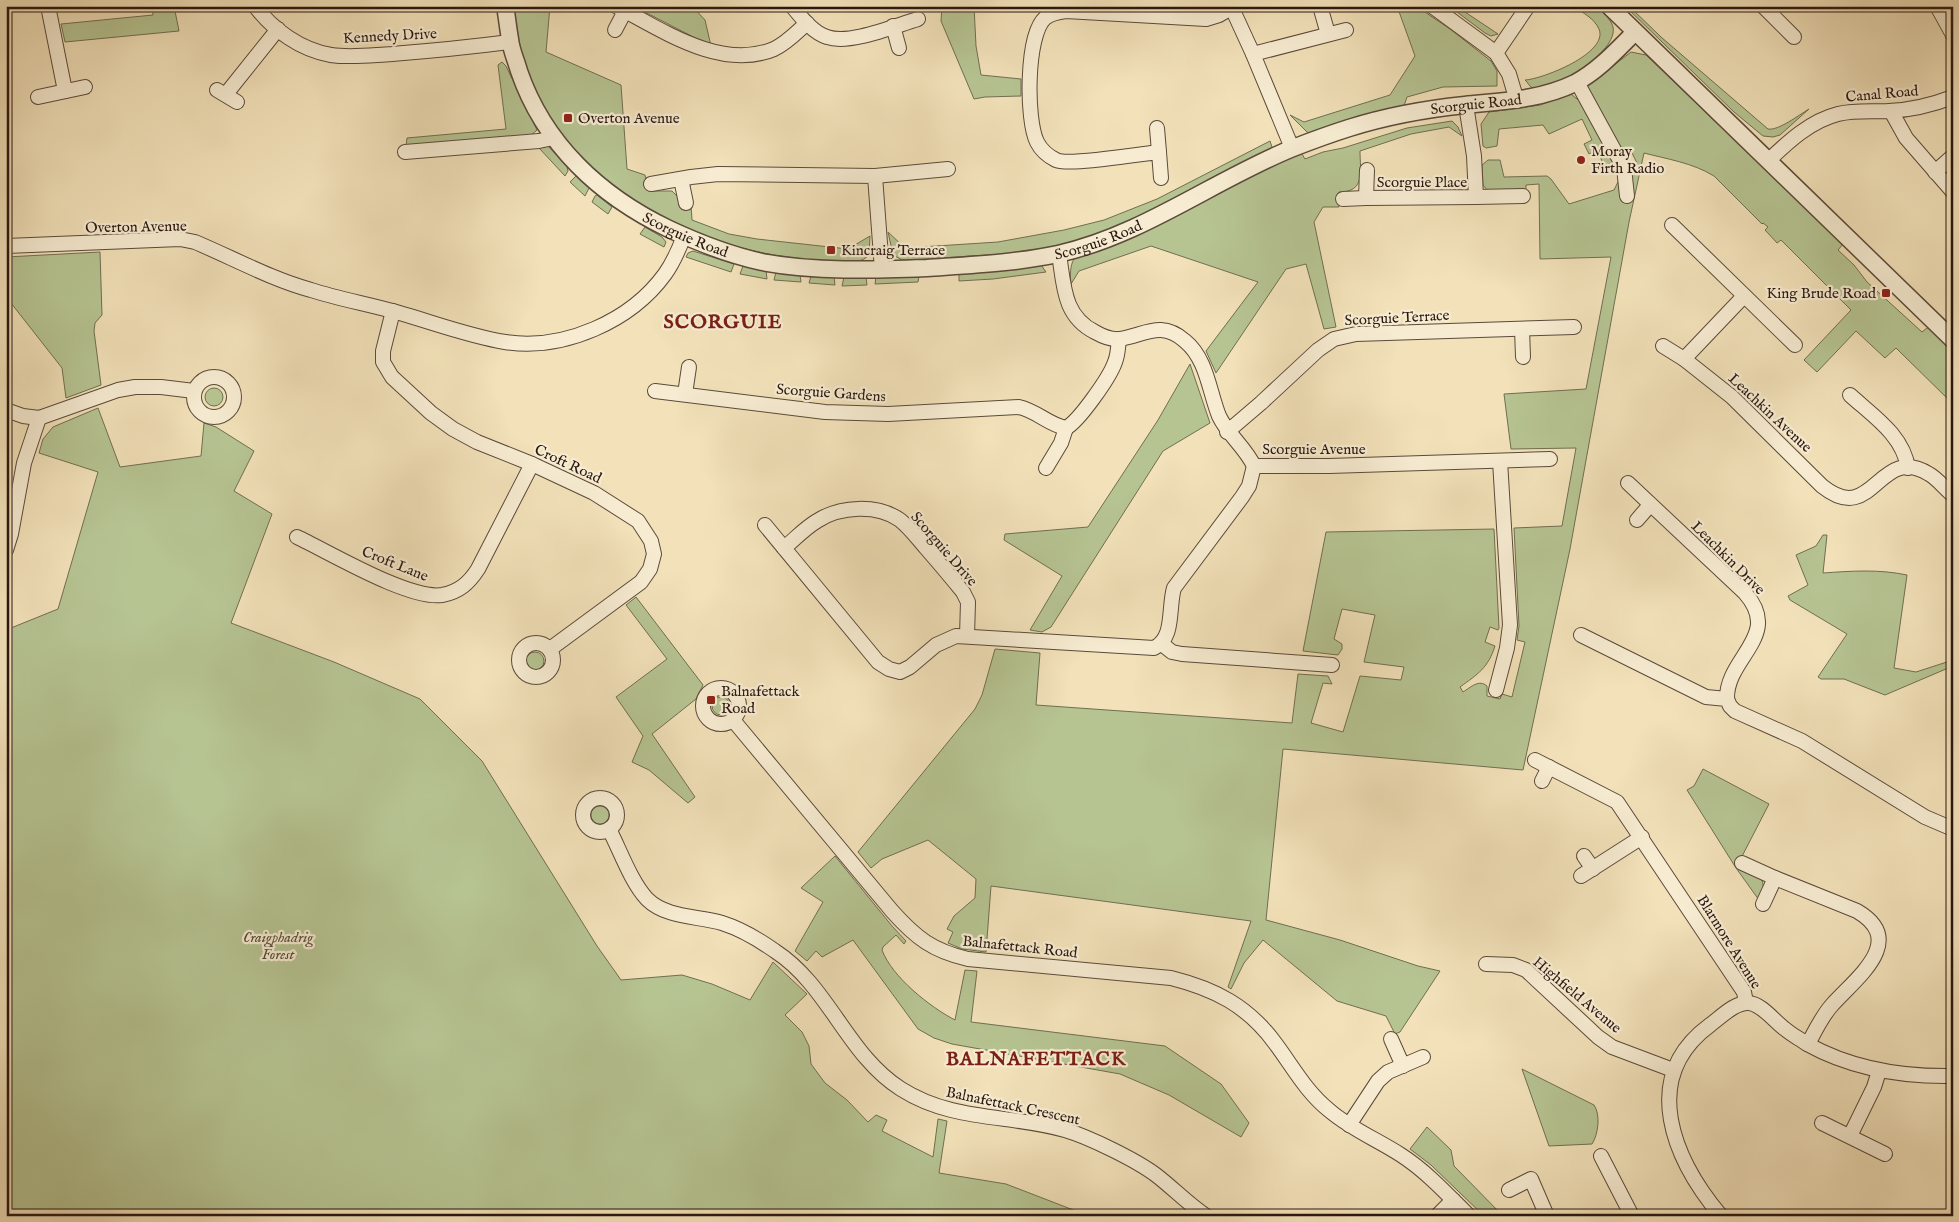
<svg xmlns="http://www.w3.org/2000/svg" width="1959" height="1222" viewBox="0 0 1959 1222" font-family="'IM FELL English',serif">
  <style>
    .green { fill: #b6c492; stroke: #706e51 }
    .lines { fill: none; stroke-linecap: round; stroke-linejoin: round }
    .minor-casing { stroke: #5b4a3a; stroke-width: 16 }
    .tertiary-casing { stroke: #5b4a3a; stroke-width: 19 }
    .minor { stroke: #f7ecd2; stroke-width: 14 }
    .tertiary { stroke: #f7ecd2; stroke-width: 16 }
    .poi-dot { fill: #8f2418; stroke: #f7ecd2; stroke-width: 2 }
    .labels { text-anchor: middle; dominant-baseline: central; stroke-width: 4.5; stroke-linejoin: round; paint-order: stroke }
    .street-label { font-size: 15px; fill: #291710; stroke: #f7ecd2 }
    .poi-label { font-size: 15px; fill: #291710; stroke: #f7ecd2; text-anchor: start }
    .park-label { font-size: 15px; font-style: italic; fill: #534b37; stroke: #f7ecd2 }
    .district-label { font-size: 20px; font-weight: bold; letter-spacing: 1px; fill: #7a1f14; stroke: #f7ecd2 }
  </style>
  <rect width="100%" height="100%" fill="#f2e1b9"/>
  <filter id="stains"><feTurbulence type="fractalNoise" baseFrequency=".004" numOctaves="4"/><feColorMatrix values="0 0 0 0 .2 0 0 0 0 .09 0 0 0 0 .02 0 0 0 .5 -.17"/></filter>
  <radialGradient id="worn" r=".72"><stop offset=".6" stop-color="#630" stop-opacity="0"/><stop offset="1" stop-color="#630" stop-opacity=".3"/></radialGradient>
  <g class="green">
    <polygon points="152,6 174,6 179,31 65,42 61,24 153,15"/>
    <path d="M514,6h36l-4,46 75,33 6,84 18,6 3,16h24l6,6 1,9 12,-1 1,15 37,14 28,5 91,10 22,-13 -1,19c-12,14 -48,6 -66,4 -110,-11 -224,-70 -271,-175 -11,-25 -15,-51 -18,-78z"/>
    <polygon points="633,6 692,6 705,20 711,46"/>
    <polygon points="942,6 974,6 976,46 981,75 1021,79 1021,96 985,97 974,99 941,21"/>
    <polygon points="1397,6 1416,6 1450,29 1491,61 1497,71 1497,86 1443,87 1407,97 1404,106 1310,133 1307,132 1290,115 1304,122 1390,95 1415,56"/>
    <polygon points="1449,6 1468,6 1465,12 1498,34 1491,36 1485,33"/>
    <path d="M1573,6h23c6,6 15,13 17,21 6,24 -62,67 -80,61 -4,-1 -5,-6 -8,-8 18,-1 84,-27 74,-51 -5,-11 -16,-16 -26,-23z"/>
    <path d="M1625,6h4l32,31 107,92c10,2 31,-14 41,-20l-29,26 -7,2 -10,-1 -29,-24z"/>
    <path d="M1631,52l15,3 197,189 -5,6 16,15 13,17 55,50 5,-4h2l24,23v53l-57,-56 -11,10 -29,-27 -39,41 -13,-12 47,-50 -70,-70 -4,3 -12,-13 3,-3 -5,-4 -1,1 -48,-48c-21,-13 -47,-17 -70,-23l-15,69 -59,327 -47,221 -240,-21 -17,171 74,20 78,26 22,5 -40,61 -5,2 -9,-18 -49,-15 -74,-61 -19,23 -13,26 -3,-2 23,-66 -260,-35 -5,66 -24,-3 -14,-6 5,-11 -6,-3 7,-13 21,-18 1,-19 -48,-39 -46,19 -11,9 -13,-16 117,-143 7,-14 13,-46 45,4 -4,52 256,18 6,-49 30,2 4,8 -9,-1 -12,40 32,9 17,-56 41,4 3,-13 -40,-5 11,-47 -33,-6 -8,30 8,5v5l-4,6 -35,-4 23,-119 168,-3 5,99 -1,2 -8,-3 -5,15 10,4c-7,22 -17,28 -35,41l3,5c8,-5 16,-13 24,-6v10l13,3 2,-5 10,3 13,-55 -8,-2 2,-14 -5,-98 48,-2 14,-78 -65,1 -7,-55 82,-5 25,-132 -71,2 -1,-75 -13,1v5l-38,1 -5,-6 -1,-20 6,-5h12l4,17 43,-1 4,3 18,25 45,-14 5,-10 11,-3 7,-14 -5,-10 -12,-5 -33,-62z"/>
    <polygon points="502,62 506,66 537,130 530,136 406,146 407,138 506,129 498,65"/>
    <polygon points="1571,94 1577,99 1581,98 1618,167 1606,170 1597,150 1589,154 1584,144 1592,140 1582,119 1549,134 1543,125 1499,129 1497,146 1486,148 1483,146 1481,124 1489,112 1540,105"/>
    <path d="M1452,121l6,6 4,9 -13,-9 -38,7 -51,17c0,20 6,41 -21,41v15h-16l-9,15 22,105 -12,2 -18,-65 -20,5 -70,104 -10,-22 52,-69 -107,-36 -72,25 -8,13c-1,-8 -1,-19 3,-25l224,-105h4l3,5 18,-7 20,-4 64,-20z"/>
    <polygon points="1270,141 1272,147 1269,150 1157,210 1085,239 1052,247 1003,254 909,260 902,260 893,255 888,232 905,248 998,242 1064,230 1104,220 1157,199"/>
    <polygon points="548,146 567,167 568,171 565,176 539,148"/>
    <polygon points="576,176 589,188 585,196 570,182"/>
    <polygon points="597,195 612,207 608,214 592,202 595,196"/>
    <polygon points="645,227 662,237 666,242 664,247 640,234"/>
    <polygon points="693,251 734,264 731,272 686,257 688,253"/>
    <polygon points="100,252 102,315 95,323 94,331 101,385 66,398 62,368 11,303 6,290 6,257"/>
    <polygon points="1041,265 1046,272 993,279 959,281 959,274"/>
    <polygon points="743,266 766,270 767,279 740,274"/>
    <polygon points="776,272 800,275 801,282 774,280"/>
    <polygon points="811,276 834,277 835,285 809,283"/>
    <polygon points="919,276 918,282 875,284 876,277"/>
    <polygon points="844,277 866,277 867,285 842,286"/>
    <polygon points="1190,364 1210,423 1163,451 1051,627 1042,632 1030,630 1062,576 1004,540 1005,534 1088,527 1158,420"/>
    <circle cx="214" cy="397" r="9"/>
    <polygon points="98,408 120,467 201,456 204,423 216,427 254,451 234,491 272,514 231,623 334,662 420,699 482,761 597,946 621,980 682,975 712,984 750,1000 773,962 807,994 785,1015 802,1032 809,1046 811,1064 825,1083 847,1100 868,1122 876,1115 887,1120 882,1131 933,1157 938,1119 947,1121 939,1173 1006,1184 1089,1216 6,1216 6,630 58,609 98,472 39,453 43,439 53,427"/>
    <path d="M1823,535h4l-4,38c28,-2 56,-4 84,2l-13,93 22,4 37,-12v6l-68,29 -41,-16h-23l-3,-2 29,-43 -57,-34 -2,-4 20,-11 -12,-30 20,-9z"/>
    <polygon points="636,597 703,685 696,699 652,734 695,797 688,803 649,770 632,762 643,736 616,697 667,659 626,605"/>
    <circle cx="535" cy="661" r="9"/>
    <circle cx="721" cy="706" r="9"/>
    <path d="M1703,769l66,35 -32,62 23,11c6,8 2,15 -1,23l-23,-32 -49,-78 7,-4z"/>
    <circle cx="600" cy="815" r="9"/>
    <path d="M835,856l57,70 14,15 -2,3 -8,-9 -13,12 -1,3c10,27 48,57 73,70l10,-50 12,1 -6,51 194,24 56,38 28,39 -8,14 -72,-42 -49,-21 -168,-30 -18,-6 -16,-9 -65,-89 -31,17 -6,-6 -9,10 -12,-10 28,-49 -22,-14z"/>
    <path d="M1522,1069l72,36c7,10 4,30 -2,39l-43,2z"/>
    <polygon points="1427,1127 1451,1150 1454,1166 1503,1216 1484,1216 1431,1165 1410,1149"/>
  </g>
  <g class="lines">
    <defs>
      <g id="minor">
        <polyline points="48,6 65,91"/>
        <path d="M255,6c18,24 46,44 76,49 20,3 41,0 61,-1 39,-3 79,-7 118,-12"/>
        <path d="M616,6c46,24 105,65 158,43 13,-6 23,-17 33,-26"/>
        <path d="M792,6c9,11 21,27 35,31 23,8 67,-11 91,-18"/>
        <polyline points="1231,6 1253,54 1292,148"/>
        <polyline points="1320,6 1328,34"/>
        <polyline points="1432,6 1496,53 1509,74 1517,101"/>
        <polyline points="1763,6 1794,37"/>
        <polyline points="1937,6 1953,35"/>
        <polyline points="893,26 899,48"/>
        <polyline points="615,30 625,11"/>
        <polyline points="1496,53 1528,6"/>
        <polyline points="1253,54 1346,30"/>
        <polyline points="1577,82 1624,168 1627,196"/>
        <polyline points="217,90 237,102"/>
        <polyline points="226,94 278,29"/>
        <polyline points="38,97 85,87"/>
        <polyline points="1891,111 1906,138 1953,192"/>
        <polyline points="1157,128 1159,152"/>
        <polyline points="405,152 539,141 553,138"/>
        <path d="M1768,161c20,-19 42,-40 70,-47 17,-4 34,-2 51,-3 22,-1 43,-6 64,-14"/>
        <polyline points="1367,170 1366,198 1476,197 1474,156 1466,105"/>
        <polyline points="1935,172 1953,156"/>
        <polyline points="875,176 948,169"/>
        <path d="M1161,178l-2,-26c-18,2 -91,14 -103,8 -8,-4 -15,-10 -19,-18 -11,-22 -11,-107 8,-124 6,-5 13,-6 21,-7l140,8 13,-4 12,-7"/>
        <polyline points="681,179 686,203"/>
        <polyline points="651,184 691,177 718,174 875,176 882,270"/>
        <polyline points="1476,197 1523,196"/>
        <polyline points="1343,199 1366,198"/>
        <polyline points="1672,225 1795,345"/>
        <path d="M6,246l174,-7 15,3c38,16 76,37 116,48 28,9 57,14 85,22 36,10 72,24 109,30 59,9 126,-21 160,-68 8,-11 14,-25 19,-38"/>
        <path d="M1059,254c5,31 4,62 36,78 7,4 17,8 25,7 25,-4 41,-19 65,2 22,18 24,50 34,75 9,19 26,31 35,50"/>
        <path d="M1744,296l-60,63 48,38 90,89c52,42 56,-43 107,-12 9,5 16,15 24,21"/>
        <polyline points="393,311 383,351 383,362 392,377 431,413 453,429 477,442 532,464 594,493 638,521 651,541 654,554 650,569 641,582 550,649"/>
        <polyline points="1522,329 1523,357"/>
        <polyline points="1663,346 1684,359"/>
        <circle cx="214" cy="397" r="20"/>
        <path d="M655,391l170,21 63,2 131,-7c18,4 30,18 47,21 13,-7 44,-51 49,-66 3,-7 3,-15 4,-23"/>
        <polyline points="685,394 689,367"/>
        <path d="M1850,395c23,21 53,40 58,73"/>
        <polyline points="6,410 23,416 39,418 118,390 135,387 161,387 194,391"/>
        <polyline points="1227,432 1261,403 1318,350 1334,339 1356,334 1574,327"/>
        <polyline points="1254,466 1329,466 1550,459"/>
        <polyline points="1046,468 1061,443 1066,428"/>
        <path d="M1628,483l117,110c38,43 -19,64 -18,106"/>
        <polyline points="1637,520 1650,505"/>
        <path d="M765,525l113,137 11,7 11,3 10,-5 26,-22 20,-9 198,12c21,-10 14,-40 20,-60l68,-91 7,-11 5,-20"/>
        <path d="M297,537c32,15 112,63 145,58 17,-3 27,-12 36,-26l54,-105"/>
        <path d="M784,548c11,-9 21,-20 33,-27 23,-15 60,-17 83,-1 10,8 18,19 26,28 13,15 25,29 37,44l5,10 -1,34"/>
        <polyline points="6,550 11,534 24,463 39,418"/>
        <polyline points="1581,635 1706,697 1727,699 1730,706 1735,711 1802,741 1925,817 1953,829"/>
        <circle cx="536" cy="660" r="17"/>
        <polyline points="1162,644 1172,652 1182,654 1332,665"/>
        <circle cx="721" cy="706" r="18"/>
        <polyline points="1496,690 1507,648 1510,625 1500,461"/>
        <path d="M733,720l159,191c24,27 41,40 76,48l203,19c44,11 77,28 104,65 18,24 31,49 55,68 21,18 48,29 71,44 25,16 47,40 68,61"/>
        <polyline points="1535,760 1617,802 1744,992 1746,1003"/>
        <polyline points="1542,781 1549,767"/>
        <circle cx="600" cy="815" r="17"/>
        <path d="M609,829c11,21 22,53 38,70 19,19 51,17 75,24 19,6 36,16 53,28 54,35 72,104 126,138 52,33 108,25 164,41 24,7 71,30 91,45 17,13 32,29 50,41"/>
        <polyline points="1584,856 1593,869"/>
        <polyline points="1742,863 1775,878"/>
        <polyline points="1581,876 1642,837"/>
        <path d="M1763,904l12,-26 82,33c51,30 -1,67 -25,94 -10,11 -17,26 -24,39"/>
        <polyline points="1486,964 1513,965 1526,970 1598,1037 1612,1047 1673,1070"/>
        <polyline points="1391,1039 1403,1066"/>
        <polyline points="1822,1123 1885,1154"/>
        <polyline points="1349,1125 1378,1081 1388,1072 1423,1057"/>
        <polyline points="1850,1136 1874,1087 1879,1071"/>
        <polyline points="1601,1156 1632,1216"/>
        <polyline points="1509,1190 1531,1179 1547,1216"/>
        <polyline points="1437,1216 1453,1200"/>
        <path d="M1721,1216c-47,-56 -83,-138 -11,-191 11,-8 25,-23 39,-22 13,1 26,19 36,26 7,6 15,10 22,15 45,25 95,33 146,32"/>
      </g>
      <g id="tertiary">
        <path id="s1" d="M505,6c2,11 3,22 5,33 1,11 6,21 9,32 25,73 81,125 150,158 30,14 61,26 93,33 54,10 110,8 165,6 43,-3 89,-5 131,-14 85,-19 156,-74 235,-106 18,-7 37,-14 56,-20 38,-12 77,-19 116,-23 38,-4 75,-5 110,-22 23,-12 42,-33 60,-51"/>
        <polyline points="1609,6 1953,340"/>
      </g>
    </defs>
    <use href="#minor" class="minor-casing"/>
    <use href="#tertiary" class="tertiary-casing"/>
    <use href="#minor" class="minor"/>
    <use href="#tertiary" class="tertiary"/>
  </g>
  <g class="poi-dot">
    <rect x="563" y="113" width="10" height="10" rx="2.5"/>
    <circle cx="1581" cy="160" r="5"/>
    <rect x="826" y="245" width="10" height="10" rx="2.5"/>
    <rect x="1881" y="288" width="10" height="10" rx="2.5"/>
    <rect x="706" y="695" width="10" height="10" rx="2.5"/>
  </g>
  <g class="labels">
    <g class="street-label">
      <text transform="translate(390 36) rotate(-3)">Kennedy Drive</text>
      <text transform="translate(1882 94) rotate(-5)">Canal Road</text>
      <text stroke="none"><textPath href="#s1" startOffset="1134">Scorguie Road</textPath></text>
      <text x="1422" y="182">Scorguie Place</text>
      <text transform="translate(136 227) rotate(-1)">Overton Avenue</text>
      <text stroke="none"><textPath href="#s1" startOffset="308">Scorguie Road</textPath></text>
      <text stroke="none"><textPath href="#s1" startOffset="729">Scorguie Road</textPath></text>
      <text transform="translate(1397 318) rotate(-3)">Scorguie Terrace</text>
      <text transform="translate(831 393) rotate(4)">Scorguie Gardens</text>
      <text transform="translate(1770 413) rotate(43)">Leachkin Avenue</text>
      <text x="1314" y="449">Scorguie Avenue</text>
      <text transform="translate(568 464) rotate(25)">Croft Road</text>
      <text transform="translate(944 549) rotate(49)">Scorguie Drive</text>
      <text transform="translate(1728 558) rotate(45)">Leachkin Drive</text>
      <text transform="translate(395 564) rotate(22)">Croft Lane</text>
      <text transform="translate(1729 942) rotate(58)">Blarmore Avenue</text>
      <text transform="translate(1020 947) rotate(6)">Balnafettack Road</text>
      <text transform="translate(1577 995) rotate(40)">Highfield Avenue</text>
      <text transform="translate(1013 1106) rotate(12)">Balnafettack Crescent</text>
    </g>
    <g class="poi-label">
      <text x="578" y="118">Overton Avenue</text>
      <text x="1591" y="151">Moray<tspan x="1591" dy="17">Firth Radio</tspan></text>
      <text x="841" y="250">Kincraig Terrace</text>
      <text x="1876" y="293" text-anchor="end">King Brude Road</text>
      <text x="721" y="691">Balnafettack<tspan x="721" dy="17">Road</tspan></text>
    </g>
    <g class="park-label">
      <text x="278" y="937">Craigphadrig<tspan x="278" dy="17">Forest</tspan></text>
    </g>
    <g class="district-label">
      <text x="723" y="322">SCORGUIE</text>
      <text x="1036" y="1059">BALNAFETTACK</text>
    </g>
  </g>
  <rect width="1959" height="1222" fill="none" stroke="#f2e1b9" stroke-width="25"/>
  <rect x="8" y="8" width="1944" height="1207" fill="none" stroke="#291710" stroke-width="2.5"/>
  <rect x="12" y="12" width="1934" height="1197" fill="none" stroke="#291710"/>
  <rect width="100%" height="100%" filter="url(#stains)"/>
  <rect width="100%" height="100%" fill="url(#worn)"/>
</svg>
